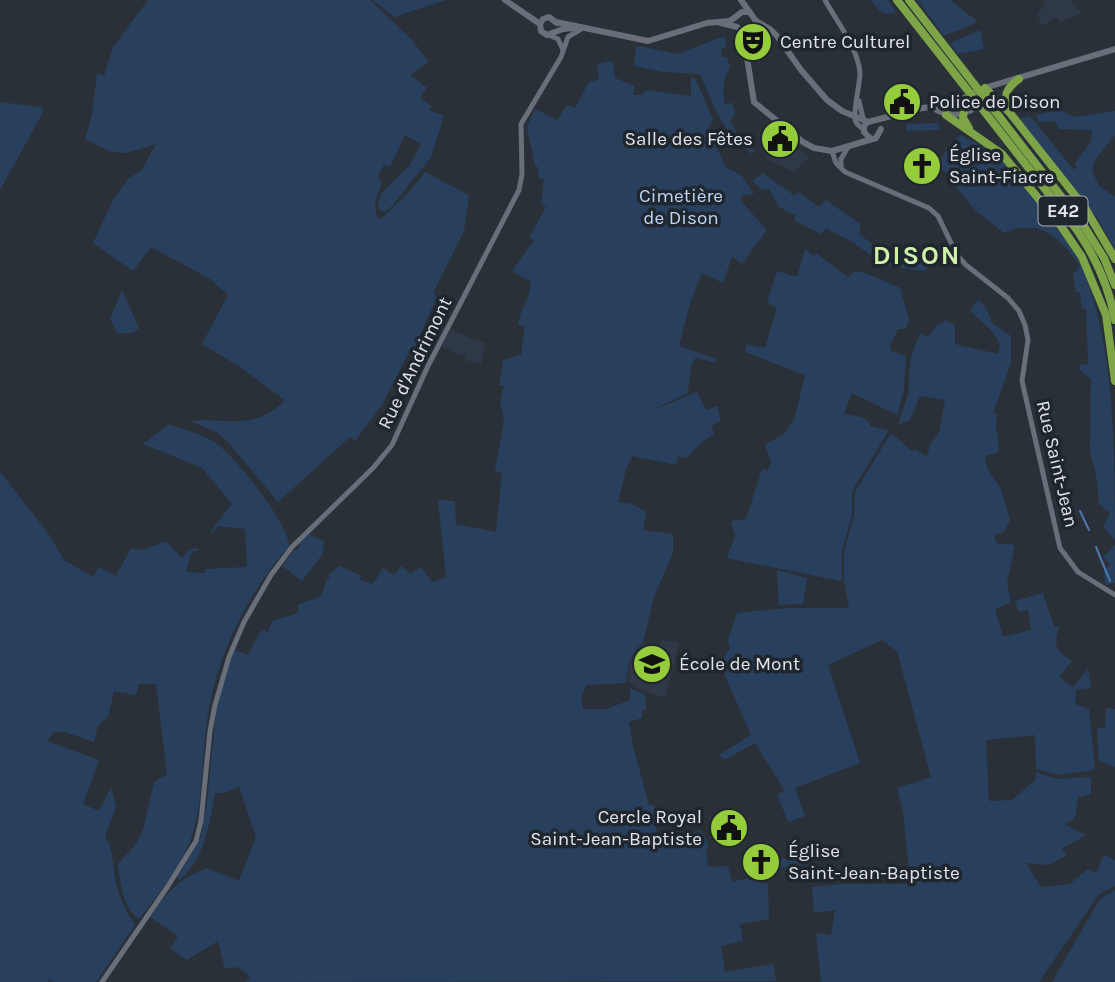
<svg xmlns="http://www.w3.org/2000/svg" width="1115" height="982" viewBox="0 0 1115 982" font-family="Karla,sans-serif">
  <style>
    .built { fill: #2e3846 }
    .green { fill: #28405d }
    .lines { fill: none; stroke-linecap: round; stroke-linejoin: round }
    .stream { stroke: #4e77ac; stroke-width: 2 }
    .tertiary { stroke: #686f79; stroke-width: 5 }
    .secondary { stroke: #686f79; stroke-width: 6 }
    .motorway { stroke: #7da446; stroke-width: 8 }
    .labels { text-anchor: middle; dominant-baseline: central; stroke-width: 7; stroke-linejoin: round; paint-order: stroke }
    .shield { fill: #20262e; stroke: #a7acb2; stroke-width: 2 }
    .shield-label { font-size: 18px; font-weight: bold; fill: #e1e5ea }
    .poi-label { font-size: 19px; fill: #e1e5ea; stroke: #20262e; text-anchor: start }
    .park-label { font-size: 19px; fill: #bdd4f3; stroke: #20262e }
    .street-label { font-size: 19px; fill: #e1e5ea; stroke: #20262e }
    .district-label { font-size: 26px; font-weight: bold; letter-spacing: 2px; fill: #d0f1a9; stroke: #20262e }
  </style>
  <rect width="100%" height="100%" fill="#2a3038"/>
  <g class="built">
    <polygon points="1043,0 1071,0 1082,13 1061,22 1056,16 1047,24 1041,24 1037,13 1046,5"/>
    <polygon points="780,135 810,157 794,172 766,159 767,153"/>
    <polygon points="451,329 472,339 485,343 481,364 465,360 465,356 454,353 442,346"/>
    <polygon points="662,640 679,643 665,698 641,690 629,682 628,671 641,644 659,649"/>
  </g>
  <g class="green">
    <path d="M148,0h222l41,39 18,23 -19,13 17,13 -7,9 11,9 -2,4 15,6 -13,41 -39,49 -8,6 -3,-1 -3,-4 3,-13 29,-29 11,-21 -16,-9 -15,32 -6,-2 -6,9 2,2 -2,3 4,3c-4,13 -12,27 -2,38l28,-27 17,-21 44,23 -5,36 -31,62 4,4 -24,54 -3,-1 -28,55 -27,36 -5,-4 -72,65 -49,-59 -11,-10 -28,-12c39,-4 64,11 95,-21l-45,-33 -38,-23 26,-49 -18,-16 -59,-32 -18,24 -40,-28 20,-43 16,-22 12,-7 15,-27 -29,9 -16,-1 -26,-13 7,-24 5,-42 7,3 9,-29z"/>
    <polygon points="373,0 446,0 394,17"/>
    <path d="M871,0h17l8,12c-13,5 -18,-2 -25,-12z"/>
    <polygon points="918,0 950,0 978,22 944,36"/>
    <polygon points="980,30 984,49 958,54 950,43"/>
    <path d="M724,36l2,11 -5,2 1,8h5l3,10c-7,13 -8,23 -5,37l7,-1 3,10 -5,8 12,19 13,10 -3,4c-28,-17 -39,-51 -52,-80l-38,-2 -28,-6 2,-19 3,-1 39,8z"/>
    <path d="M612,61l3,17 20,8 -2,9h8l7,-5 43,6v-18h4l18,41 -5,11 18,37 16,9 12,18 -11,1 -3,5 27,30 -25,34 -10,-8 -9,27 -21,-10 -11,27 -12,46 37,13v4l-20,-6 -5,8 -3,28 -42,20 51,-21 9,18 11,-4 4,15 -10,5 3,8 -12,8 -15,16 -9,-2 -2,9 -44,-9 -6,13 -8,33 14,2 14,8 -3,18 30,4v19l-19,44 -11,46c-12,8 -16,26 -17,40l-39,2 -6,11 2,13h24l23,-9v-12l15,7 1,15h-4v8l-13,4 4,24 16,59h5l4,37 43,-12 8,16 -3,4 2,17 20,-1 4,16 16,-4 1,3 8,-2 2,4 9,1 1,35 -29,5 3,17 -22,5 4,26 48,-8 3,17 -532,1 6,-2 -3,-7 -11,-6 -11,2 -7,-28 -31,19 -17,-12 8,-12 -28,-19c18,-27 27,-36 57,-49l32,13 17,-44 -17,-51 -15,7h-9c-5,29 -11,69 -36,87l-2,-4 24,-39 6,-36 9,-88 6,-29 12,-34 14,5 12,-23 4,-2 4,2 4,-11 26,-8v-8l23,-9 6,-17 3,-2 -1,-3 11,-8 21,10 -1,4 13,4 10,-16 11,7 7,-9 9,8 11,-7 11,15 14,-5 -8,-77 17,1 1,23 40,8 6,-59 -7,-2 9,-51 -4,-19 4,-15 -5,-1 4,-25 18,-5 4,-29 -7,-1c2,-16 12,-26 13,-43l-19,-11 22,-31 -5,-3 17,-30 -5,-3 3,-25h-5l-1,-12 -3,-1 -8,-39 8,-18 22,11 10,-15 8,3 14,-26 6,-1 4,-3 -2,-12 5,-4z"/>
    <polygon points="0,102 39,107 44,110 0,190"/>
    <polygon points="1059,110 1075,117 1115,111 1115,135 1095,160 1092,171 1099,186 1115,197 1115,250 1098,219 1018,119 1030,116 1074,170 1077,167 1075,164 1091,141 1092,130 1059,129 1055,121 1039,122 1035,115"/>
    <polygon points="939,123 939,130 907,131 906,124"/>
    <path d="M960,135c9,5 20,9 29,14 21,14 38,40 53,60 14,18 30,36 40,57 33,83 33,183 33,274l-12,-13 7,-14 -11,-9 -2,-24 -7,-29 1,-71 -11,-10v-5l8,-1 -2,-55h-4l-2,-17h-4l-3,-17 7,-9c-20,-28 -39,-49 -76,-33l-28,-22 -19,-23 -5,-11 -14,-11 1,-6z"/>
    <polygon points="763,173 795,196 798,192 819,207 826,200 860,224 860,235 889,256 896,257 899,251 926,261 933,259 932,267 927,268 924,271 895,267 880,262 854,243 826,228 821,234 795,221 795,215 779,207 769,189 762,190 752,181"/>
    <polygon points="805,249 814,256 816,253 848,277 855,271 865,273 900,288 909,319 906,329 898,329 890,345 891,351 906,356 904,389 897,415 852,393 844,414 862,417 870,423 870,426 889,430 852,491 852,515 842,550 842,581 727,558 735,536 731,521 746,519 762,469 768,470 771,462 765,445 784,434 795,417 805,375 745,352 746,344 765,348 777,308 767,303 777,271 797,277"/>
    <polygon points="122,290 139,328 133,333 117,333 110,319"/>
    <path d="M978,300l8,7 6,16 19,13v27l-18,50 4,1 -1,11 3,27 -13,4 -1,4 3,10 13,19 9,31 -6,12 -10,3 3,10 12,-2 6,3 -8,36 4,20 -16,7 8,28 28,-7 -3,-20 -9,2 -4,-11 28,-8 11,34 5,-1c-5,21 -5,22 13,35l-13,16 14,10 15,-18 3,19 -15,2 -1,14 14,5 6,61 -37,5 -22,-6 -1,-34 -49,5 3,61 23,-1 24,-21v-7l20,7 35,-2v17l-13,3 -3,21 -10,7 21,10 -24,14 5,6 -18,10 -23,-2 15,24 29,-3 18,-15 8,4 8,-18 11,5v26l-16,8 -60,88h-218l-5,-49 15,2 4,-25 -21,3 -2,-26 30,-3h65l-3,-11 5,-2 -6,-59 -6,-24 34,-11 -34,-126 -15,-11 -54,25 32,98 -65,25 10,28 -17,6 -11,-28 8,-3 -30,-48 -31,17 -5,-5 32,-20 -31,-71 10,-16 -2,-8 9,-27 51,-5h61l-5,-27v-30l10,-35 1,-24 36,-59 21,18 3,-2 12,8 3,-12 9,-12 6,-33 -25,-4 -10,24 -12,5c3,-12 10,-26 11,-38 1,-24 0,-31 12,-54l7,4 10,-14 2,2 6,-5 9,5v19l43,10 2,-10 -9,-14 -21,-19z"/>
    <path d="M168,425c15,3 33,9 46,17 20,12 75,82 75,104 -39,44 -69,103 -80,161 -8,44 -4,90 -18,132 -9,25 -35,59 -52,80 -16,-11 -19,-36 -21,-55l18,-20 7,-14 11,-48 13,-8 -11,-90h-17l-3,11 -22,-4 -6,26 -10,8 -4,17 -29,-10h-11l-7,9 52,19 -16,44 16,7 12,-24 5,20 -11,28c9,18 7,24 10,43 3,17 11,33 20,47l-39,57h-42l-5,-2 -2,2h-47v-510l48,61 16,27 29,17 6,-10 17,9 15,-28 13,2 22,-9 16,17 8,-9 8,-1v3h-6l-6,21 19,1 1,-4 41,-2 -2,-38 -27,-3 -6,7 -1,-2 21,-27 -30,-36 -59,-24z"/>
    <polygon points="309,534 324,542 322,555 302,581 282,566 294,550 296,551 300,546 298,544"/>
    <polygon points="1115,545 1115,583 1105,585 1104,571 1110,564 1103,557"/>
    <polygon points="777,570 807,578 803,604 779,605"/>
    <polygon points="1115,701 1115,767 1099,761 1097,729 1105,727 1106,708 1115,709"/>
    <polygon points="809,857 810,864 774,869 772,860"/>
    <polygon points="1115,890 1115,982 1052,982 1100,899"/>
  </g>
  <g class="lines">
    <g class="stream">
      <polyline points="1080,511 1089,530"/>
      <polyline points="1096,547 1110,581"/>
    </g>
    <g class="tertiary">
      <path d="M825,0c12,22 33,48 35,73 0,11 -8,42 -4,49 1,3 5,5 7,7"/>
      <polyline points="549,35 558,39 563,50"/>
      <polyline points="859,101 863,118"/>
      <polyline points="832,151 836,163 845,172 929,208 938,216 957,255 966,265 1008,298 1019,311 1025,325 1028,340 1022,381 1060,548 1078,572 1115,595"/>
      <polyline points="841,167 841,159 848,147"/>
      <polyline points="102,982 168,886 196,841 201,821 210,731 215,705 229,657 244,622 271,575 292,547 373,468 392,445 428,366 519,190 522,174 521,124 561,57 568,37 581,29"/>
    </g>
    <g class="secondary">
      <polyline points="505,0 540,24"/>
      <polyline points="741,0 756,21 770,29 777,36 801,70 827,100 842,111 868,122"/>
      <polyline points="556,22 648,41 707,23 730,21 742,12 748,12"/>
      <polyline points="721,23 737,27 743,32"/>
      <polyline points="540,24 541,31 547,35 563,29 574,28"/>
      <polyline points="540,24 543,19 549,17 557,23"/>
      <polyline points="743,32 754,102 803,142 814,148 832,151 876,138 881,129"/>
      <polyline points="743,32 753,30 756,21"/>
      <path d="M933,108c18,11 33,7 50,-5"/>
      <polyline points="868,122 922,108 951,105 981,89 1115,49"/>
      <polyline points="868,122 864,126 864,132 870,138"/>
    </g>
    <g class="motorway">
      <path d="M897,0l180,230c19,28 32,56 38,90"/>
      <polyline points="909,0 1084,226 1104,258 1115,285"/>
      <polyline points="985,88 1010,113 1085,208 1115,259"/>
      <polyline points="965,99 963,118 969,128"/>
      <path d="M1009,110c-6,-14 -3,-22 10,-31"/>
      <polyline points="946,115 1002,154 1061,226 1082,257 1106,315 1115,381"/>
    </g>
  </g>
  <defs>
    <symbol id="theatre-disc" viewBox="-11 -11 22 22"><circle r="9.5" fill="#95cc3b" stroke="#20262e"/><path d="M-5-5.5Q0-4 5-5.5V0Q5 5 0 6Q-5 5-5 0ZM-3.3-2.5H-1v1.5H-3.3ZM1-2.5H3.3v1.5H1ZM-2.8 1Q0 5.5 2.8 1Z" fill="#111"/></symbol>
    <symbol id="civic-disc" viewBox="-11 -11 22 22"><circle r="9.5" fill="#95cc3b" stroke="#20262e"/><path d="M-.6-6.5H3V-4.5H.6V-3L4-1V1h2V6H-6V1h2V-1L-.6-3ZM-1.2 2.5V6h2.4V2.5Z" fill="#111"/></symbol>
    <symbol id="church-disc" viewBox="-11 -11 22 22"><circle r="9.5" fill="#95cc3b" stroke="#20262e"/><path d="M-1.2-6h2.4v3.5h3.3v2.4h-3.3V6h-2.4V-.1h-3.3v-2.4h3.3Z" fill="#111"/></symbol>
    <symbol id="school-disc" viewBox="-11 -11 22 22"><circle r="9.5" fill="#95cc3b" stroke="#20262e"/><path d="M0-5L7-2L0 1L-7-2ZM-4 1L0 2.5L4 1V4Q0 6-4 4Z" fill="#111"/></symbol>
  </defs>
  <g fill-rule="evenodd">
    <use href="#theatre-disc" x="731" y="20" width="44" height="44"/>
    <use href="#civic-disc" x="880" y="80" width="44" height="44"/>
    <use href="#civic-disc" x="758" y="117" width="44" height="44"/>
    <use href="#church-disc" x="900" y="144" width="44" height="44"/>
    <use href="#school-disc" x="630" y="642" width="44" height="44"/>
    <use href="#civic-disc" x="707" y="806" width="44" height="44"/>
    <use href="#church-disc" x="739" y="840" width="44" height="44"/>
  </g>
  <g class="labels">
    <rect class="shield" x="1038.5" y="196.5" width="49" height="29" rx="5"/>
    <g class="shield-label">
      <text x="1063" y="211">E42</text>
    </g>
    <g class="poi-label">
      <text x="780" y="42">Centre Culturel</text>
      <text x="929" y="102">Police de Dison</text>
      <text x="753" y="139" text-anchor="end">Salle des Fêtes</text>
      <text x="949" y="155">Église<tspan x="949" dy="22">Saint-Fiacre</tspan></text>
      <text x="679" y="664">École de Mont</text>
      <text x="702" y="817" text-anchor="end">Cercle Royal<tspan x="702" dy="22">Saint-Jean-Baptiste</tspan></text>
      <text x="788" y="851">Église<tspan x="788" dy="22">Saint-Jean-Baptiste</tspan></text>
    </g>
    <g class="park-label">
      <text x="681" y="196">Cimetière<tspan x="681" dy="22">de Dison</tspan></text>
    </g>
    <g class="street-label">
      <text transform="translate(415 363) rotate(-64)">Rue d'Andrimont</text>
      <text transform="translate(1057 464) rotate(77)">Rue Saint-Jean</text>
    </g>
    <g class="district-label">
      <text x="917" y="255">DISON</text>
    </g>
  </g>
</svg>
